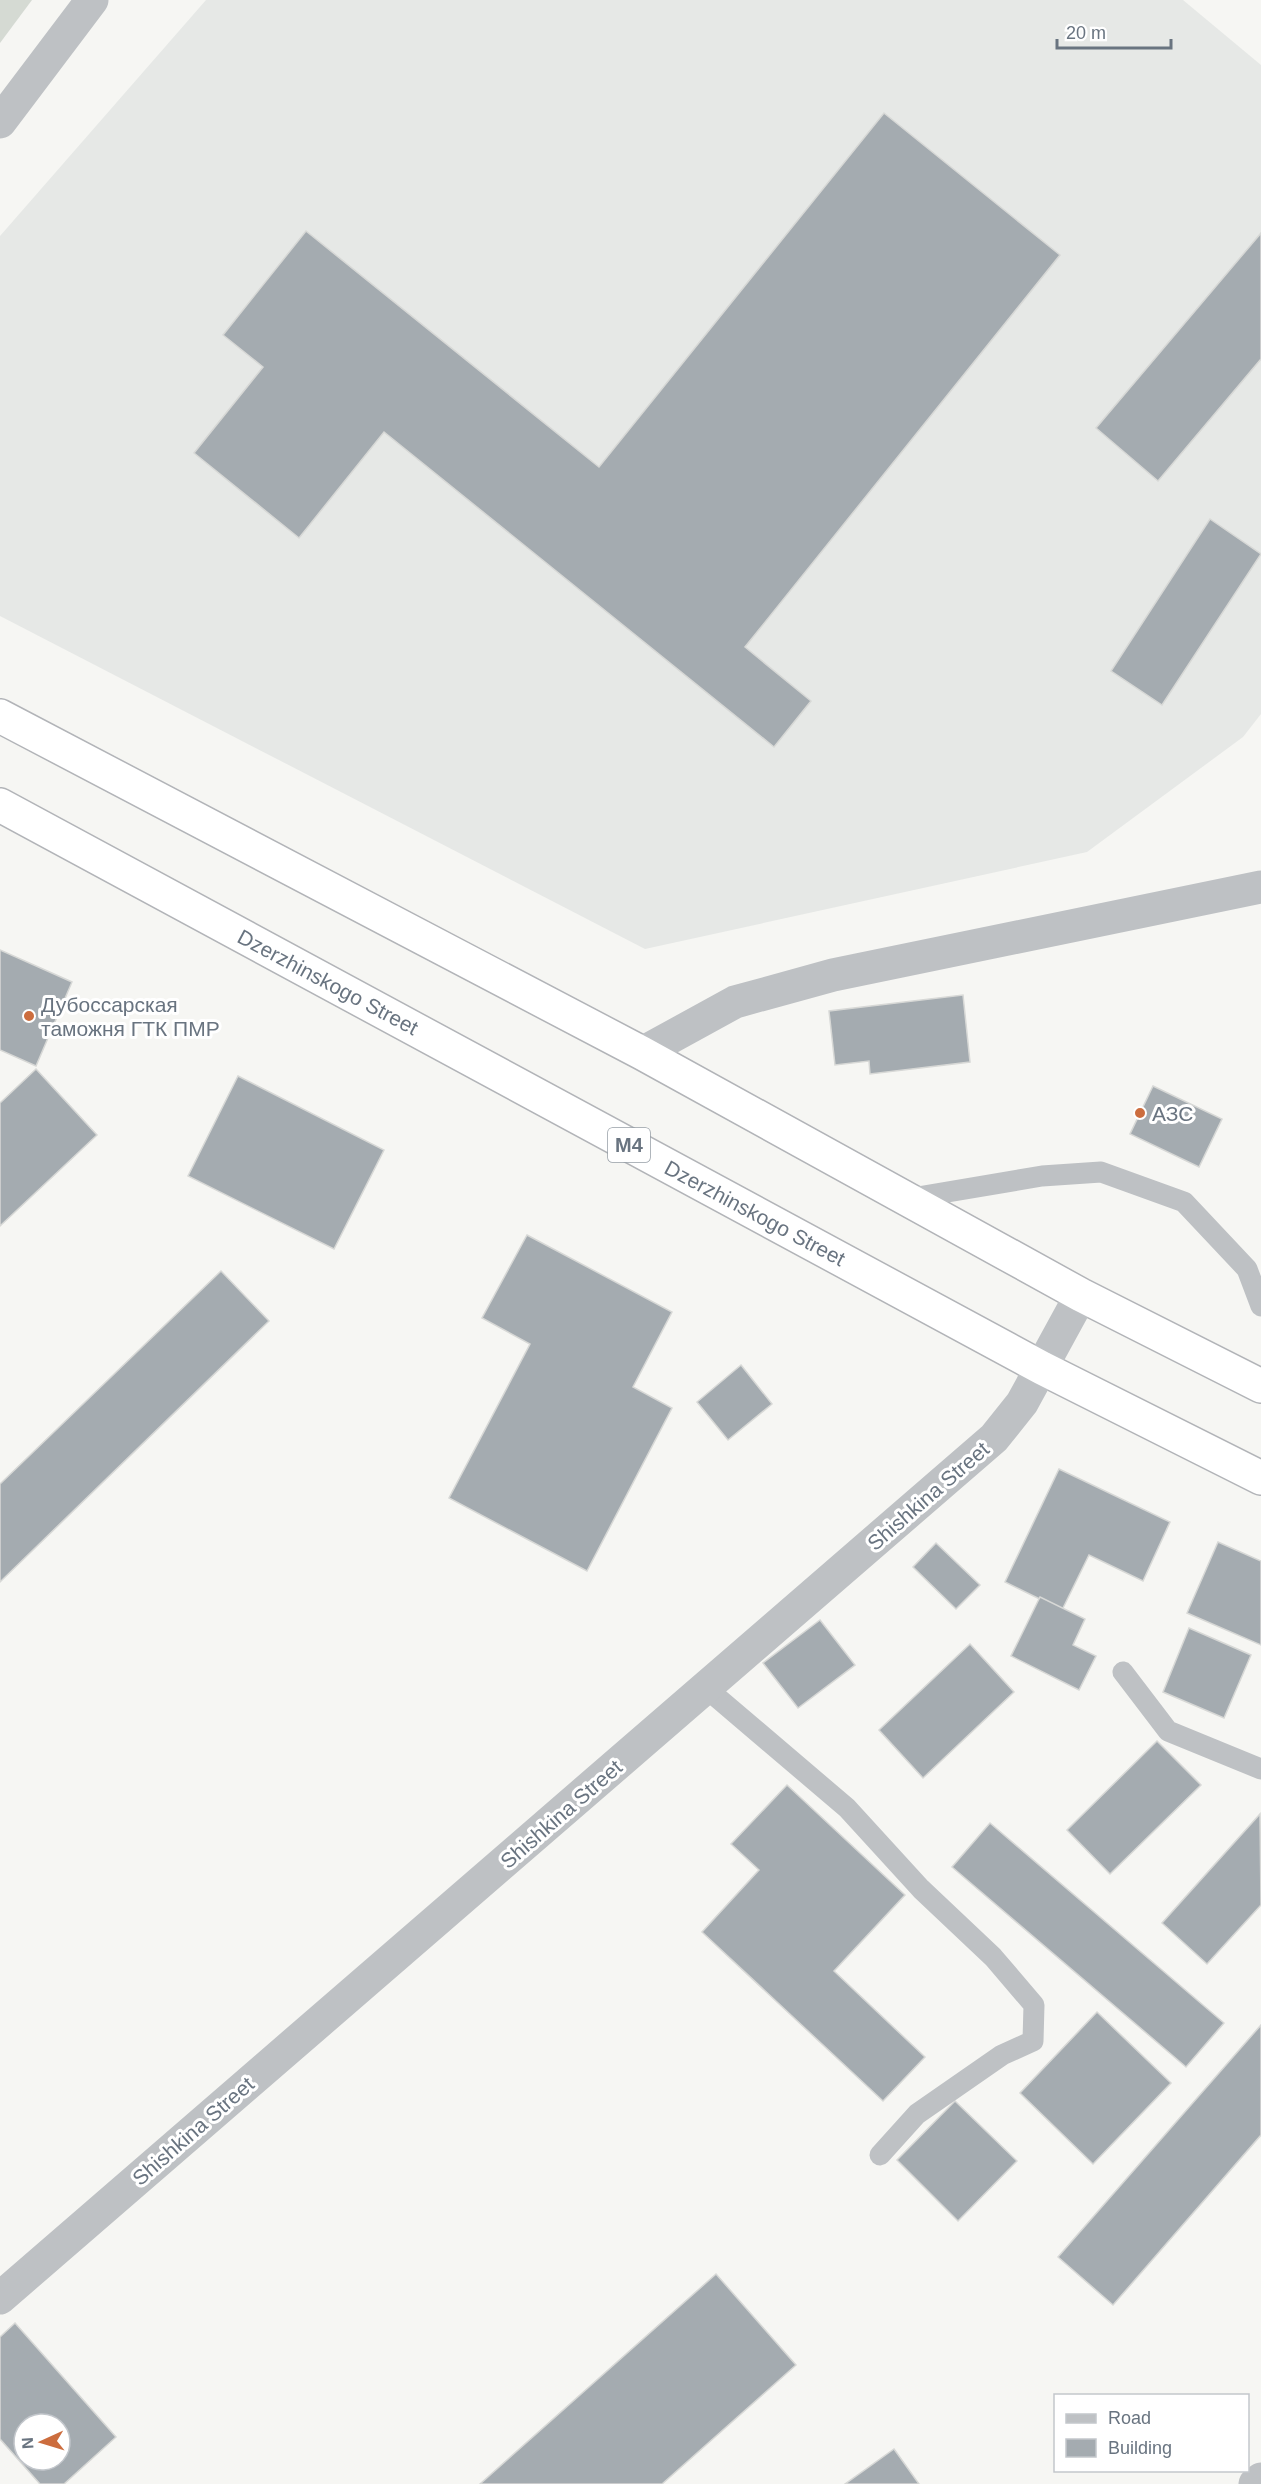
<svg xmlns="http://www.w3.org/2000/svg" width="1261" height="2484" viewBox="0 0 1261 2484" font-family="Arial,sans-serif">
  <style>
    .built { fill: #e6e8e6 }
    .green { fill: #d5dad3 }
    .building { fill: #a4abb0; stroke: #d7d8d6; stroke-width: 1.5; fill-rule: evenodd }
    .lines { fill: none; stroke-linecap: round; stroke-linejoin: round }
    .trunk-casing { stroke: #b2b4b8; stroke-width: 36 }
    .service { stroke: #bec1c4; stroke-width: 21 }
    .minor { stroke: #bec1c4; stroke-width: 33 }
    .trunk { stroke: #fff; stroke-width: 33 }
    .poi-dot { fill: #cc6d3e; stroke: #fff; stroke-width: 2 }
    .labels { text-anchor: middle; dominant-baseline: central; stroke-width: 6; stroke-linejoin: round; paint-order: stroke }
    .shield { fill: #fff; stroke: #969ea6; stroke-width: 1.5 }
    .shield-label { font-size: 20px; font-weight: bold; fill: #697480 }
    .street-label { font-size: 21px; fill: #697480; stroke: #fff }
    .poi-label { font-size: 21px; fill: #697480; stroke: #fff; text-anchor: start }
  </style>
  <rect width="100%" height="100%" fill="#f6f6f3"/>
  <polygon class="built" points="206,0 1183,0 1261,65 1261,714 1243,737 1087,852 645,949 0,616 0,236"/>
  <polygon class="green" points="0,0 32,0 0,43"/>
  <g class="building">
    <polygon points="884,113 1060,255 745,647 811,701 774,747 384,432 299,538 194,453 263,367 223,335 306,231 599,467"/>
    <polygon points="1261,233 1261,359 1158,481 1096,428"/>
    <polygon points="1210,519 1261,554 1162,705 1111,671"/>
    <polygon points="0,950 72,982 36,1066 0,1050"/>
    <polygon points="963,995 970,1062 870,1074 869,1061 835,1065 829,1011"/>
    <polygon points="36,1069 97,1135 0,1226 0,1103"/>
    <polygon points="238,1076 384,1150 334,1249 188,1176"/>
    <polygon points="1153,1086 1222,1119 1199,1167 1130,1134"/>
    <polygon points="527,1235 672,1312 633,1387 672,1408 587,1571 449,1498 530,1344 482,1318"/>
    <polygon points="221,1271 269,1321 0,1582 0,1484"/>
    <polygon points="741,1365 772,1404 728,1440 697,1402"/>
    <polygon points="1059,1469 1170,1522 1143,1581 1089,1555 1062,1610 1005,1582"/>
    <polygon points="1218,1542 1261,1561 1261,1645 1187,1613"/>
    <polygon points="936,1543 980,1585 956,1609 913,1567"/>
    <polygon points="1040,1597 1085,1619 1073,1645 1096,1656 1079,1690 1011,1656"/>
    <polygon points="820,1620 855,1665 798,1708 763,1663"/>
    <polygon points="1189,1628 1251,1655 1224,1718 1163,1692"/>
    <polygon points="970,1644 1014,1692 923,1778 879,1730"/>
    <polygon points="1157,1741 1201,1785 1110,1874 1067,1830"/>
    <polygon points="787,1785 905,1895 834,1971 925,2057 883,2101 702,1932 759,1870 731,1844"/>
    <polygon points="1260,1814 1261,1905 1207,1964 1162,1923"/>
    <polygon points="990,1823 1224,2023 1186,2067 952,1867"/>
    <polygon points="1097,2012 1171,2083 1093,2164 1020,2093"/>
    <polygon points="1261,2025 1261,2135 1113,2305 1058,2257"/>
    <polygon points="955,2101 1017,2161 958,2221 897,2160"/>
    <polygon points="716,2274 796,2365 662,2484 480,2484"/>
    <path d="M15,2323l101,114 -52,47h-24l-40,-45v-102zM24,2424h36v36h-36z"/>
    <polygon points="894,2449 919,2484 845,2484"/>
  </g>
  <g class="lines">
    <defs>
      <g id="trunk">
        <polyline points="0,716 642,1053 1081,1295 1261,1386"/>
        <polyline points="0,805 1042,1368 1261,1478"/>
      </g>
    </defs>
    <use href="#trunk" class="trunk-casing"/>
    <g class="service">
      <polyline points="906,1199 1042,1176 1101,1172 1184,1202 1247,1269 1261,1306"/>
      <polyline points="1123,1672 1168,1731 1261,1769"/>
      <polyline points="706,1688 847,1808 921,1889 993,1957 1034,2005 1033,2041 1002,2055 917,2114 880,2155"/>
    </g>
    <g class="minor">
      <polyline points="0,122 92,0"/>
      <polyline points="642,1053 735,1002 833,975 1261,887"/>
      <polyline points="0,2298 994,1438 1022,1403 1081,1295"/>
      <polyline points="1255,2484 1261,2479"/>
    </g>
    <use href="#trunk" class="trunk"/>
  </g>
  <g class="poi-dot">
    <circle cx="29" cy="1016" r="6"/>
    <circle cx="1140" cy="1113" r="6"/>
  </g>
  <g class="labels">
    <rect class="shield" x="608" y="1128" width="42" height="34" rx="4.5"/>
    <g class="shield-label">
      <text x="629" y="1145">M4</text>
    </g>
    <g class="street-label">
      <text transform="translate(328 982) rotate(28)">Dzerzhinskogo Street</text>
      <text transform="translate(755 1213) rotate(28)">Dzerzhinskogo Street</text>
      <text transform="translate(928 1496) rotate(-41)">Shishkina Street</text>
      <text transform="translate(561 1814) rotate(-41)">Shishkina Street</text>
      <text transform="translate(193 2131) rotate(-41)">Shishkina Street</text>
    </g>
    <g class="poi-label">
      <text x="41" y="1004">Дубоссарская<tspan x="41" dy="24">таможня ГТК ПМР</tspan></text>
      <text x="1152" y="1113">АЗС</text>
    </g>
  </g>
  <rect x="1054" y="2394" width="195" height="78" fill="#ffffff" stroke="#c3c7cc" stroke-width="1.5"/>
  <rect x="1066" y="2414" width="30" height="9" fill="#bec1c4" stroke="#c3c7cc" stroke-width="1.5"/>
  <text x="1108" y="2424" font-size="18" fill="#697480">Road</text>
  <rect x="1066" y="2439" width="30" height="18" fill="#a4abb0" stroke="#c3c7cc" stroke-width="1.5"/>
  <text x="1108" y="2454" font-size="18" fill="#697480">Building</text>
  <g transform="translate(42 2442) rotate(266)"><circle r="28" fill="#ffffff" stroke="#c3c7cc" stroke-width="1.5"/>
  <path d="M0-4.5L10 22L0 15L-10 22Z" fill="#cc6d3e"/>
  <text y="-9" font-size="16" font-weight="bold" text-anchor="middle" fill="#697480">N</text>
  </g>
  <path d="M1057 39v9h114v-9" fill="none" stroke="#697480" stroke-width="3"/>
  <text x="1066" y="39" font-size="18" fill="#697480" stroke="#ffffff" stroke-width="4.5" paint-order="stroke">20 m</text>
</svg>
